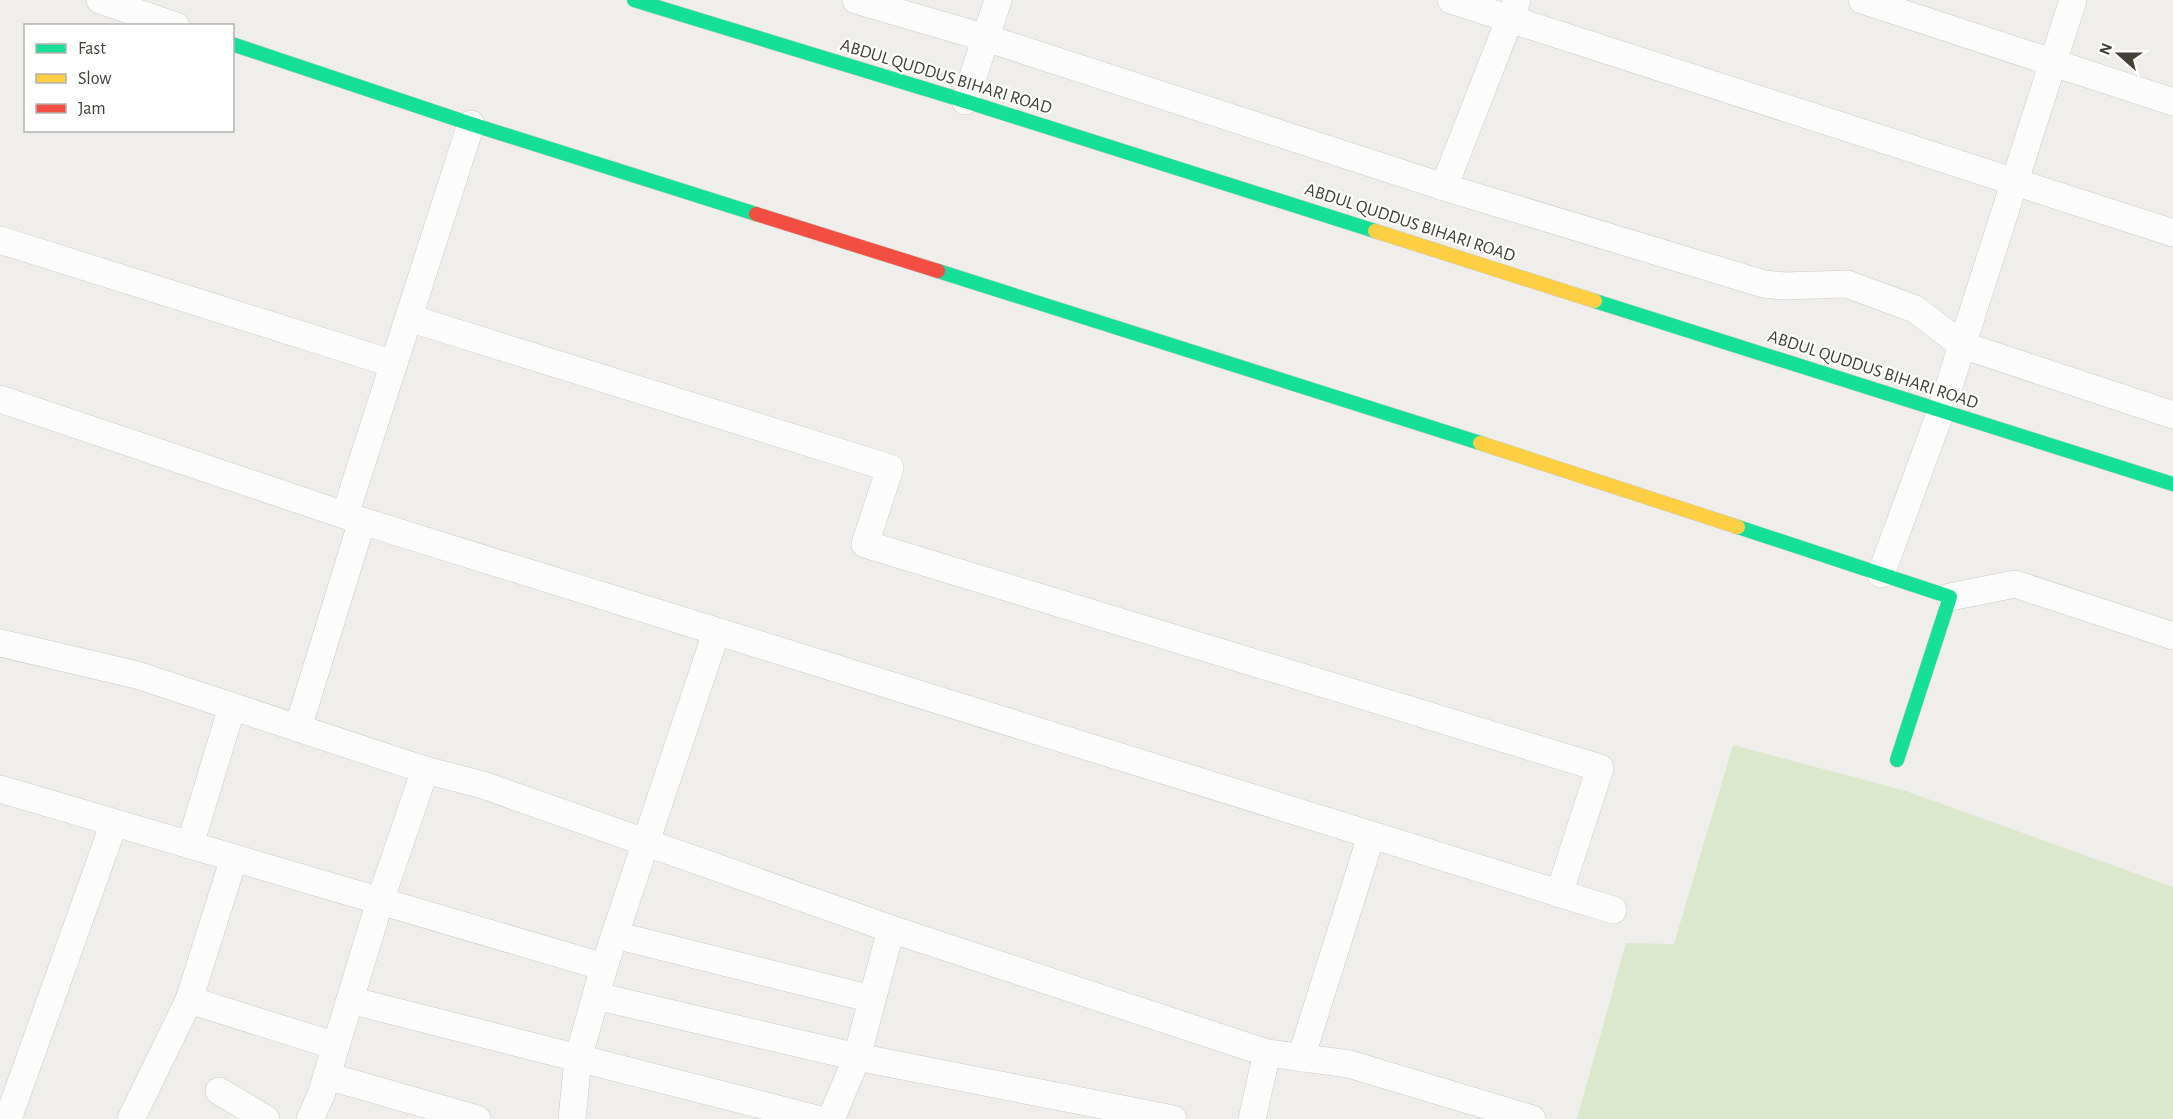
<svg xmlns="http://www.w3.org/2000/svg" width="2173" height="1119" viewBox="0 0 2173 1119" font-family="'Alegreya Sans',sans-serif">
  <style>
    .green { fill: #dce8cc }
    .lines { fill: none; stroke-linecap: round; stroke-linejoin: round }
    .street-casing { stroke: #cdcbc8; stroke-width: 28 }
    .fast-casing { stroke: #cecbc2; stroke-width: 15 }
    .slow-casing { stroke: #cecbc2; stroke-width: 15 }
    .jam-casing { stroke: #cecbc2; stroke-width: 15 }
    .street { stroke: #fdfcfc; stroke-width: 27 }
    .fast { stroke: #16e098; stroke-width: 14 }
    .slow { stroke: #ffcf43; stroke-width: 14 }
    .jam { stroke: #f24e42; stroke-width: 14 }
    .labels { text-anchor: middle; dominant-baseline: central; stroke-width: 4.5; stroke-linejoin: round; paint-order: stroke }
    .street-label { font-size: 18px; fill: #443f37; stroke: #fff }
  </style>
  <rect width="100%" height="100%" fill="#efeeea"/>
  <polygon class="green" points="1733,745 1906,791 2173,887 2173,1119 1577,1119 1626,943 1674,944"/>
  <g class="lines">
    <defs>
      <g id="street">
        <polyline points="100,0 176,26"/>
        <polyline points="856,0 986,38 1444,187 1764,284 1784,286 1847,284 1915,309 1962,345 2173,415"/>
        <polyline points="1451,0 2173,233"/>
        <polyline points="1862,0 2173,102"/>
        <polyline points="965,101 998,0"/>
        <polyline points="1444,187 1517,0"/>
        <polyline points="0,240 394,364"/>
        <polyline points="409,318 890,468 865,544 1600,768 1559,894"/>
        <polyline points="0,399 362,521 1613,910"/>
        <polyline points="345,515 471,124"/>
        <polyline points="1881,574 1941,411 2073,0"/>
        <polyline points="1950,597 2015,584 2173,636"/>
        <polyline points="0,643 137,675 425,770 483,785 891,929 1267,1053 1349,1064 1532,1119"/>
        <polyline points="298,728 362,521"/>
        <polyline points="0,789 604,967"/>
        <polyline points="190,845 232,707"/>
        <polyline points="615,935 872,999"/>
        <polyline points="596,996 857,1057 1173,1119"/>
        <polyline points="189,1000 336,1046"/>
        <polyline points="350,1000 817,1119"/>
        <polyline points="1301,1058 1371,836"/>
        <polyline points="327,1076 477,1119"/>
        <polyline points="219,1091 266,1119"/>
        <polyline points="8,1119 114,823"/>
        <polyline points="131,1119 189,1000 234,858"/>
        <polyline points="310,1119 321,1095 380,901 425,770"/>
        <polyline points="572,1119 578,1059 604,967 716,633"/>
        <polyline points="831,1119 857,1057 891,929"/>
        <polyline points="1252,1119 1267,1053"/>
      </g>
      <g id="fast">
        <polyline points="634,0 965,101 1375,231"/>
        <polyline points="232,44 471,124 756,214"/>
        <polyline points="938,271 1480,443"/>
        <polyline points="1595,301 2173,484"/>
        <polyline points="1738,527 1950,597 1897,760"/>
      </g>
      <g id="slow">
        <polyline points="1375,231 1595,301"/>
        <polyline points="1480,443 1738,527"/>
      </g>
      <polyline id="jam" points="756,214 938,271"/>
    </defs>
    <use href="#street" class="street-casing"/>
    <use href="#fast" class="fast-casing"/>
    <use href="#slow" class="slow-casing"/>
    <use href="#jam" class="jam-casing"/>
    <use href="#street" class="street"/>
    <use href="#fast" class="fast"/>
    <use href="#slow" class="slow"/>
    <use href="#jam" class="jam"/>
  </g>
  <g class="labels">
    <g class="street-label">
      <text transform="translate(946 77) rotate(17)">ABDUL QUDDUS BIHARI ROAD</text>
      <text transform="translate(1410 223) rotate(18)">ABDUL QUDDUS BIHARI ROAD</text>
      <text transform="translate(1873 370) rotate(18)">ABDUL QUDDUS BIHARI ROAD</text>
    </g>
  </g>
  <rect x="24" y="24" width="210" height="108" fill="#ffffff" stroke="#b4b2af" stroke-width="1.5"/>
  <rect x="36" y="44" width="30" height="9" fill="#16e098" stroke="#b4b2af" stroke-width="1.5"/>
  <text x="78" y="54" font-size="18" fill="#443f37">Fast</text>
  <rect x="36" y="74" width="30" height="9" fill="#ffcf43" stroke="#b4b2af" stroke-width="1.5"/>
  <text x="78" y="84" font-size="18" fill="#443f37">Slow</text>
  <rect x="36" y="104" width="30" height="9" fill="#f24e42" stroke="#b4b2af" stroke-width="1.5"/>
  <text x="78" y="114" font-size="18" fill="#443f37">Jam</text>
  <g transform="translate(2119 54) rotate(291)" stroke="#ffffff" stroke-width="4.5" paint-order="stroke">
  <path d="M0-4.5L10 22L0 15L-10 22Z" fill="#443f37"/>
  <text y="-9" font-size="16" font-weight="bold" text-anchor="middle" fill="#443f37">N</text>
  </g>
</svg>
